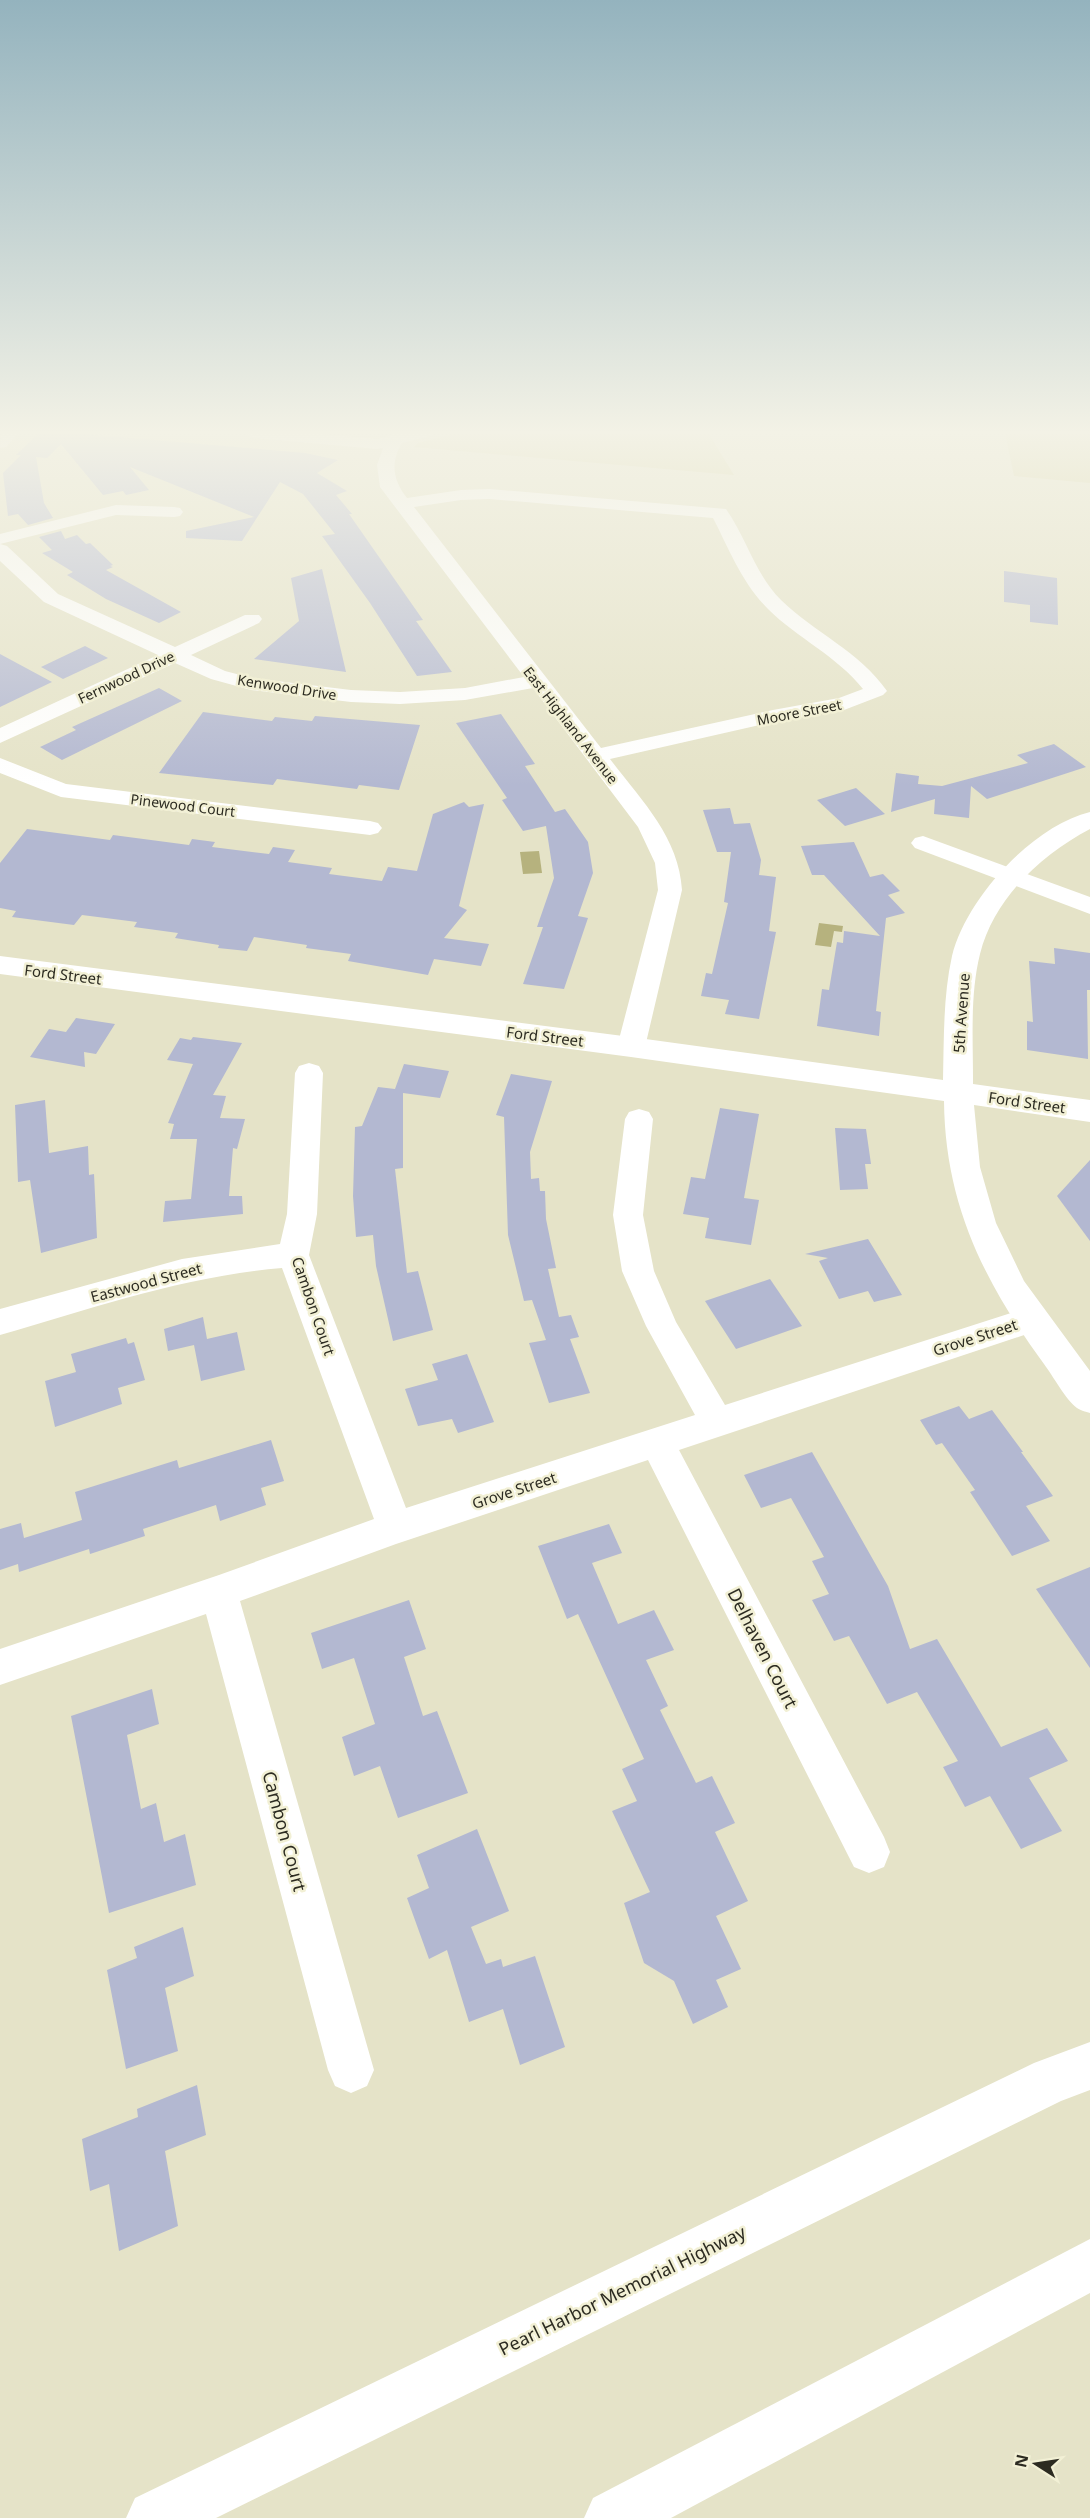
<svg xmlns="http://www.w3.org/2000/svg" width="1090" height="2518" viewBox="0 0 1090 2518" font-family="'Noto Sans',sans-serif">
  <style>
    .green { fill: #d5d19c }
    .water { fill: #b6b27e }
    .building { fill: #b3b8d1 }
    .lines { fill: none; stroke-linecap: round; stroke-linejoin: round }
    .minor { fill: #fff; fill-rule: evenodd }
    .major { fill: #fff; fill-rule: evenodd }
    .highway { fill: #fff; fill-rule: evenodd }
    .labels { text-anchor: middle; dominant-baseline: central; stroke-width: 5; stroke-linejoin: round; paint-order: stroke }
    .far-street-label { font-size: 14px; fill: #2c2b21; stroke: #f2f0d5 }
    .street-label { font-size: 15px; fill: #2c2b21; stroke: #f2f0d5 }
    .near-street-label { font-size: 18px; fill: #2c2b21; stroke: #f2f0d5 }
  </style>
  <rect width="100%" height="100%" fill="#e5e3c8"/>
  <g class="green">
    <polygon points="456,433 712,433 710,436 734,475 414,447 418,443"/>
    <polygon points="1005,433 1090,433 1090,483 1014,476"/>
  </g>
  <g class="water">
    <polygon points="539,851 542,873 523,874 520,852"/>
    <polygon points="819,923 843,926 842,932 834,931 831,947 815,945"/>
  </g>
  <g class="building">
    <polygon points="39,433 73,433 305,453 338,460 317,473 347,491 336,495 352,514 349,514 423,620 416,621 452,672 417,676 370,603 322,536 335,534 303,494 280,482 242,541 186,538 186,531 254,517 130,467 149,490 126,495 123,491 103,495 61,444 47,458 36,457 44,503 53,518 28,525 18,514 8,516 3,473 21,455 16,455"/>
    <polygon points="61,531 65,539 77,535 86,544 90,543 113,565 110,566 113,567 106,570 181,612 159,623 106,599 67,575 73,572 42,553 52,550 39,537"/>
    <polygon points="322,569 346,672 254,659 299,621 291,578"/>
    <polygon points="1004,571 1057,578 1058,625 1030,622 1030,605 1004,602"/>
    <polygon points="85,646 108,658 63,679 41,667"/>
    <polygon points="0,654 52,682 0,707"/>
    <polygon points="159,688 182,701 62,760 40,747 76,730 72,727"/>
    <polygon points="203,712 272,721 275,717 312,721 315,716 420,725 399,790 359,785 357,789 277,779 273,785 159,773"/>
    <polygon points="501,714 535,764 525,766 555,812 565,809 588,842 593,873 578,916 588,918 564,989 523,984 543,927 537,927 554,878 546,826 523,831 502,800 507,798 456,723"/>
    <polygon points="1054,744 1086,767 987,799 971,786 969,818 934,814 935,799 891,812 896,773 919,776 918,784 942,786 1028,763 1017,755"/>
    <polygon points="856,788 885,814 845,826 817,800"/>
    <polygon points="464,802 469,807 484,804 459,906 467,910 444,938 489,944 481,966 434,959 428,975 348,961 351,954 306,948 307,945 254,937 247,951 218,948 219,945 175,938 178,933 134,927 137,922 82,915 74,925 12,917 16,911 0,908 0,863 27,829 110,840 113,835 189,845 192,839 215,842 212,847 269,854 273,847 295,850 288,862 332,868 329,874 382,881 388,867 417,871 433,814"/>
    <polygon points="730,808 734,824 750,823 761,860 759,875 776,877 769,931 776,932 759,1019 725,1014 729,1000 701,996 706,973 712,974 728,903 724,902 731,852 717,852 703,810"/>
    <polygon points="854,842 870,877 883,874 900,891 888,895 905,913 886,918 876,1011 881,1012 879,1036 817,1026 822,989 829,990 837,942 843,943 844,931 880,936 824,875 812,875 801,846"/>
    <polygon points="1054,948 1090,953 1090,990 1087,990 1088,1059 1027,1050 1027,1021 1033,1022 1029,961 1055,964"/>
    <polygon points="76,1018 115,1024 96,1054 84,1052 85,1067 30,1057 49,1029 66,1032"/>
    <polygon points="193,1037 242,1043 213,1095 226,1096 220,1118 245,1119 237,1149 233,1148 229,1196 242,1196 243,1214 163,1222 165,1201 191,1199 197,1139 170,1139 174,1124 168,1123 193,1064 167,1060 180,1038 191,1040"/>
    <polygon points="404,1064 449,1071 440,1098 403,1093 403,1168 395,1169 407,1273 418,1271 433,1330 393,1341 376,1266 373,1235 356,1237 353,1196 355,1127 362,1126 378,1087 395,1089"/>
    <polygon points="511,1074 552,1081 530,1152 531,1179 539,1178 540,1191 545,1191 546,1219 556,1268 548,1269 559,1317 571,1315 579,1337 570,1339 590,1393 549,1403 529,1343 546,1340 532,1300 524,1301 508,1235 504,1117 496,1115"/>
    <polygon points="45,1100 49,1153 88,1146 89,1175 94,1174 97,1238 41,1253 30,1180 18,1182 15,1105"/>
    <polygon points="720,1108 759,1114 744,1198 759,1200 751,1245 705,1238 709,1218 683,1214 691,1177 705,1179"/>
    <polygon points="835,1128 866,1129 871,1164 865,1164 868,1189 840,1190"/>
    <polygon points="1090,1160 1090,1241 1057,1196"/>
    <polygon points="868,1239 902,1295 874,1302 868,1291 839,1299 819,1261 828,1258 805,1254"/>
    <polygon points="770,1279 802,1326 736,1349 705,1301"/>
    <polygon points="203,1317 207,1339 237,1332 245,1370 201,1381 194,1345 168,1351 164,1329"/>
    <polygon points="126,1338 128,1344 134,1342 145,1380 118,1388 122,1404 55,1427 45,1381 76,1372 71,1354"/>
    <polygon points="467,1354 494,1422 458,1433 452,1419 418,1426 405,1389 438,1380 432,1364"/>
    <polygon points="959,1406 969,1419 992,1410 1023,1452 1021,1452 1053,1496 1026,1506 1050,1541 1012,1556 970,1492 975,1490 942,1443 936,1445 920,1420"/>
    <polygon points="271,1440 284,1481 261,1488 266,1505 220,1521 216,1505 143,1529 145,1536 90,1554 89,1549 19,1572 18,1564 0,1570 0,1529 21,1523 24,1538 82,1520 75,1492 177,1460 179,1468"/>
    <polygon points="812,1452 888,1586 910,1649 937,1639 1001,1747 1047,1728 1068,1761 1029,1778 1062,1831 1021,1849 990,1796 965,1807 943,1767 958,1761 917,1692 887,1704 849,1636 834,1641 812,1600 829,1594 812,1561 824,1557 791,1498 761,1508 744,1475"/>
    <polygon points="609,1524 622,1553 592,1563 618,1624 654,1610 674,1650 646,1660 668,1706 660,1710 696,1783 712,1776 735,1823 715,1832 748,1901 716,1916 741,1969 716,1980 728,2007 693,2024 674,1981 644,1963 624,1903 650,1892 612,1811 637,1801 622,1769 644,1759 578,1614 567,1619 538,1546"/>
    <polygon points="1090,1567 1090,1668 1036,1589"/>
    <polygon points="409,1600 426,1649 404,1657 423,1716 437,1711 468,1793 398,1818 380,1766 354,1776 342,1737 375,1724 354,1658 322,1669 311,1633"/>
    <polygon points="152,1689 159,1724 127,1735 141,1809 156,1803 164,1842 185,1834 196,1885 109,1913 71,1716"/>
    <polygon points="477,1829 509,1911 471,1927 486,1964 501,1959 503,1967 535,1956 565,2047 520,2065 503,2009 469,2022 447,1950 429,1959 407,1898 429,1888 417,1855"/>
    <polygon points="183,1927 194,1976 165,1988 178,2051 126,2069 107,1970 137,1958 134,1947"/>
    <polygon points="197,2085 206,2135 165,2151 178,2226 119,2251 109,2184 90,2191 82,2139 138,2117 137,2109"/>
  </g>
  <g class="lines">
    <g class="minor">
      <polygon points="1,433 19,433 6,447 0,448"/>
      <path d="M245,433h65l67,6 13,-3 3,-3h39l-2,3 -28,7c-12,20 -9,37 5,55l54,-8 28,-1 237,20c21,30 29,65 55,91 34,33 78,51 106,91l-4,4 -39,15 -71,12 -163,37c31,41 69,78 72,131l-37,157 -4,7 -10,2 -10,-2 -4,-7 41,-157 -3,-27 -17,-36 -105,-139 -68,12 -65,4 -49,-2 -100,-12 -40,-11 -36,-16 -175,80v-15l158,-73 -114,-53 -44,-41v-27l116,-29 58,2 6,1 3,4 -3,4 -6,1 -58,-2 -116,29 7,2 51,48 117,53 70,-32h14l3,4 -3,4 -68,32 34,16 27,7 99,12 49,2 65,-4 59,-11 -144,-190 -3,-22 6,-17 -6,1 -124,-11zM489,499l224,19c16,31 29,65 55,91 29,29 69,47 95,80l-24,9 -66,12 -172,38 -187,-241 47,-7z"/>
      <polygon points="0,758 66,784 370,821 378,823 382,828 378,833 370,835 61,797 0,773"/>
      <polygon points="923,836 1090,897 1090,914 915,848 911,843 915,838"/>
      <path d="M309,1063l10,3 4,7 -6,141 -8,41 97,253 289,-93 -49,-89 -24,-55 -9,-56 12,-96 4,-7 10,-3 10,3 4,7 -10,96 11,56 22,51 49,83 305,-98 12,4 4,9 -4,9 -363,121 205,387 6,15 -6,15 -15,6 -15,-6 -206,-407 -252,84 -156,57 134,469 -7,16 -16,7 -16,-7 -7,-16 -122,-456 -206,71v-36l219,-74 155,-56 -92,-251c-97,8 -189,40 -282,67v-26l182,-50 98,-15 7,-30 8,-141 4,-7z"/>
    </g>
    <path class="major" d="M1090,812v17c-49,26 -96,69 -110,125 -10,40 -7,85 -7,125v5l117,16v22l-116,-17 6,62 16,56 28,58 66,90v42c-4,-1 -10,-3 -13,-5 -11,-8 -24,-32 -33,-44 -60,-82 -99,-160 -100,-263l-313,-44 -631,-83v-18l631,81 312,43c1,-40 0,-84 9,-124 14,-57 80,-130 138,-144z"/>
    <g class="highway">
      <polygon points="1090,2042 1090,2090 1061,2101 216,2518 126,2518 135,2498 1034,2063"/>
      <polygon points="1090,2239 1090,2293 671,2518 584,2518 593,2498"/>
    </g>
  </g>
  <linearGradient id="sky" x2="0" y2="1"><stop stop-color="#94b3be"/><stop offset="0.55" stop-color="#f3f2e6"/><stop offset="1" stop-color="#f3f2e6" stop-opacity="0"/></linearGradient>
  <rect width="1090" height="786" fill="url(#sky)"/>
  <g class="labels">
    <g class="far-street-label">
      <text transform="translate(126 677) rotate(-25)">Fernwood Drive</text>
      <text transform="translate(287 687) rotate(9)">Kenwood Drive</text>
      <text transform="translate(799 712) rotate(-11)">Moore Street</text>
      <text transform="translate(571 725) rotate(52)">East Highland Avenue</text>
      <text transform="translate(183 805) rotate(7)">Pinewood Court</text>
    </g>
    <g class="street-label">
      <text transform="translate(63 974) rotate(7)">Ford Street</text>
      <text transform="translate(961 1013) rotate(-86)">5th Avenue</text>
      <text transform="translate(545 1036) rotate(7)">Ford Street</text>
      <text transform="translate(1027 1102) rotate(8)">Ford Street</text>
      <text transform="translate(146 1282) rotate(-15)">Eastwood Street</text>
      <text transform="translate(314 1306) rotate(71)">Cambon Court</text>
      <text transform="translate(975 1337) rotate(-18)">Grove Street</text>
      <text transform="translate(514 1490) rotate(-18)">Grove Street</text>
    </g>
    <g class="near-street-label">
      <text transform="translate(763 1648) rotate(63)">Delhaven Court</text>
      <text transform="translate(285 1831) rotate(75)">Cambon Court</text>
      <text transform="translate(622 2290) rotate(-26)">Pearl Harbor Memorial Highway</text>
    </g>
  </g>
  <g transform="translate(1036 2464) rotate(282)" stroke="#f2f0d5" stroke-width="4.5" paint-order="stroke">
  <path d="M0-4.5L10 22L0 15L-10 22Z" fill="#2c2b21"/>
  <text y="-9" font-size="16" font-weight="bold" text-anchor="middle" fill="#2c2b21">N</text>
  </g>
</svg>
